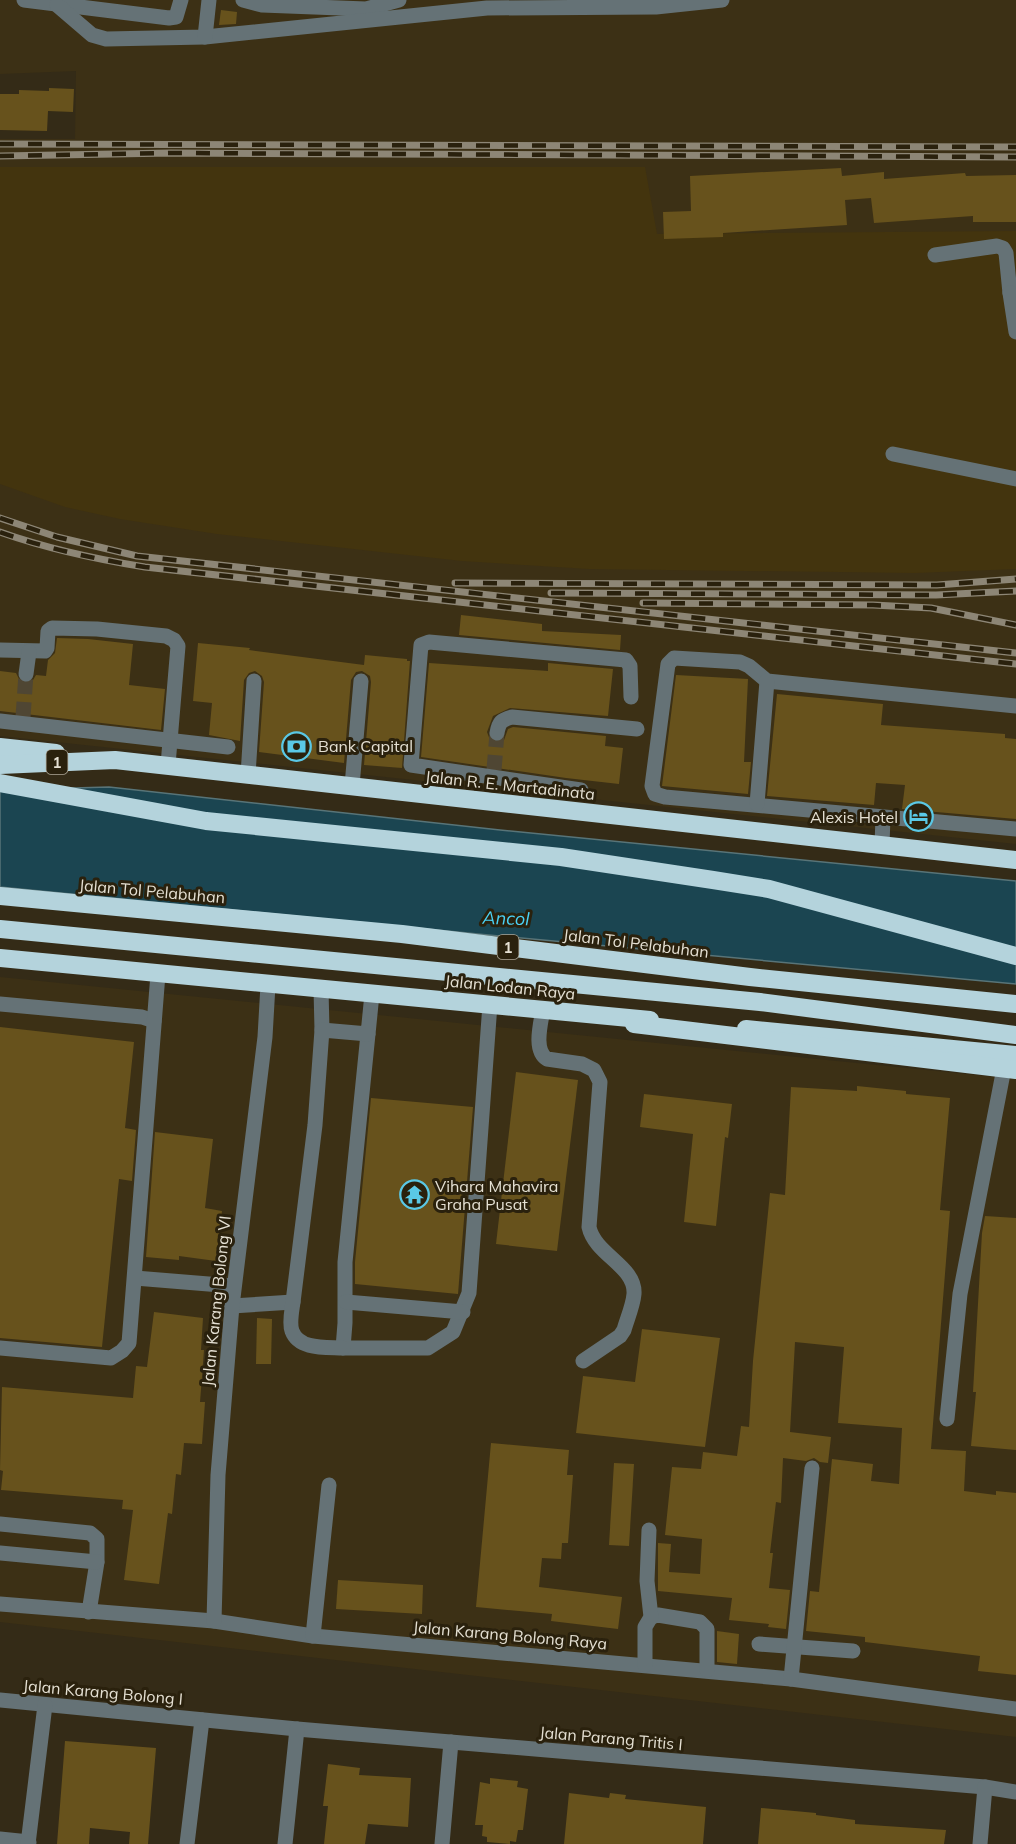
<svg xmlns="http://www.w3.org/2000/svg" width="1016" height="1844" viewBox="0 0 1016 1844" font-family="Mulish,sans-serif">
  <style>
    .built { fill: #3c3015 }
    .green { fill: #43340e }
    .water { fill: #1b4551; stroke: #587478; stroke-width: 1.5 }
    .building { fill: #67521c }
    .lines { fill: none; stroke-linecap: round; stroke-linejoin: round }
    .minor-tunnel { stroke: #4f4633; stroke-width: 15; stroke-dasharray: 15 8; stroke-linecap: butt }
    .minor { stroke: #657276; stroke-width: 15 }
    .highway { stroke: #b4d3dc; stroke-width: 18 }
    .rail-casing { stroke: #8d8676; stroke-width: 7 }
    .rail { stroke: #2a210d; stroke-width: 4.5; stroke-dasharray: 14; stroke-linecap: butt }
    .highway-bridge { stroke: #b4d3dc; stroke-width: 18 }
    .labels { text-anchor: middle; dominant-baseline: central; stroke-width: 6; stroke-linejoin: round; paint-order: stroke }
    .shield { fill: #2a210d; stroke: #ada798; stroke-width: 1.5 }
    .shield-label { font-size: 15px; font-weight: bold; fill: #e5e0d3 }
    .poi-label { font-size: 16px; fill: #e5e0d3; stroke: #2a210d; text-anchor: start }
    .street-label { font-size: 16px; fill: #e5e0d3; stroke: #2a210d }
    .water-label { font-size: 18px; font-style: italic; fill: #4ad2f6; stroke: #2a210d }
  </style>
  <rect width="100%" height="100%" fill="#342b17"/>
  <g class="built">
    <polygon points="0,0 1016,0 1016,844 0,736 0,139 75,139 76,71 0,74"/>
    <polygon points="0,977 1016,1079 1016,1737 0,1622"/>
  </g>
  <polygon class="green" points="0,167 645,167 657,234 1016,231 1016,569 915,573 589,569 462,561 217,534 120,519 65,507 0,484"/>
  <polygon class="water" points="109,787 500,830 1016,881 1016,984 478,934 0,887 0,790"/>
  <g class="building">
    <polygon points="221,10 237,12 236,24 219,25"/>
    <polygon points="49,88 74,89 73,112 48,111 47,131 0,130 0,94 19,94 19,90 49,91"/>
    <polygon points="841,168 842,176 884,172 884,179 965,173 966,176 1016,175 1016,222 973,222 973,216 874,223 871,198 845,200 847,225 723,233 723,237 664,239 663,212 691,211 690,176"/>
    <polygon points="461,615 542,624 542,631 621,635 620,650 459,635"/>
    <polygon points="57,638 88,639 133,644 129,685 165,689 161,730 0,711 0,671 16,673 20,681 25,684 33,680 36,675 46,676 48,660 55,653"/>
    <polygon points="198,643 250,648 249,650 364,665 365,655 407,659 407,661 410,661 402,768 364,765 371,682 370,676 362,671 356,672 351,680 344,763 259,752 264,682 262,676 255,671 249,673 244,680 240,741 209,735 212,703 193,701"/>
    <polygon points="429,663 548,671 548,663 613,669 608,716 510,708 493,716 487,732 490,740 496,743 504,740 508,729 513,727 606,736 605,746 623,748 619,784 566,778 421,757"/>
    <polygon points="676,675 748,679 744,762 751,762 748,794 662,786"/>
    <polygon points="777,694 883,704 881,725 1005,734 1005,738 1016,739 1016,819 902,809 905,785 876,783 874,805 767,796"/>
    <polygon points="0,1027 134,1042 125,1128 136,1130 132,1181 119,1179 102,1347 0,1338"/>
    <polygon points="516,1072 578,1080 557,1251 496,1244"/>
    <polygon points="857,1086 906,1091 906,1094 950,1098 940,1210 950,1211 931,1449 966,1451 964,1491 996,1495 996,1491 1016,1493 1016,1675 978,1671 980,1656 865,1642 865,1637 806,1631 810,1591 819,1592 832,1459 873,1464 871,1481 899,1484 902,1428 838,1423 844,1347 795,1342 790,1432 831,1437 828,1463 820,1462 814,1458 806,1461 783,1458 781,1503 776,1502 770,1553 773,1553 769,1588 790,1590 786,1629 768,1627 769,1624 729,1620 732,1598 658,1591 658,1543 671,1544 669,1572 700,1574 702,1539 665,1535 672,1467 701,1469 703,1452 737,1456 741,1426 749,1427 753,1361 770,1193 785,1195 791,1087 857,1091"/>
    <polygon points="644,1094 732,1104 728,1138 725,1137 716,1226 684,1222 693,1134 640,1127"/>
    <polygon points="371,1098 473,1107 458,1294 355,1284 355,1262"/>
    <polygon points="155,1132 213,1139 205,1208 222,1211 216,1261 179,1256 179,1260 146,1257"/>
    <polygon points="985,1216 1016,1218 1016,1450 971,1446 976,1392 973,1392 982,1233"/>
    <polygon points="154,1312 203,1318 201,1350 204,1350 200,1402 205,1402 202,1444 184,1443 181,1475 176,1474 172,1514 168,1513 159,1584 124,1580 133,1510 122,1509 123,1500 1,1490 3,1471 0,1470 2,1387 133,1398 136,1366 147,1367"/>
    <polygon points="257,1318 272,1319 271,1364 256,1364"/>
    <polygon points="642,1329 720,1338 705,1447 576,1433 583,1376 635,1382"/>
    <polygon points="491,1443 569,1450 567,1475 573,1475 568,1543 562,1543 561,1559 542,1558 539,1587 622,1597 618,1629 551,1621 552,1614 476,1607"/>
    <polygon points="614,1463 634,1464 629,1546 609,1545"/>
    <polygon points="338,1580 423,1585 422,1614 336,1609"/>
    <polygon points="717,1631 739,1634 737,1664 717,1662"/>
    <polygon points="65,1741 156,1748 148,1844 129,1844 130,1832 90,1828 89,1844 57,1844"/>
    <polygon points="328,1764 360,1768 359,1775 411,1778 408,1827 368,1824 365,1844 324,1844 328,1806 323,1806"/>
    <polygon points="490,1778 518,1781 517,1787 528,1789 523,1830 518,1830 516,1842 510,1841 510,1844 487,1842 487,1837 482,1836 483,1825 475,1825 480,1782 490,1784"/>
    <polygon points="569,1793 609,1798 610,1793 626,1795 625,1799 706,1807 703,1844 564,1844"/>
    <polygon points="761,1808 816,1813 816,1815 855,1820 855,1824 946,1830 944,1844 758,1844"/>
  </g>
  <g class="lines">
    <g class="minor-tunnel">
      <polyline points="23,717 26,674"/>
      <polyline points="494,770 497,733"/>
    </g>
    <g class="minor">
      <polyline points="24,0 169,18 176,17 181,0"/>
      <polyline points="243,0 262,5 366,9 399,0"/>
      <polyline points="57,5 92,35 106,39 205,37 487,8 656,7 722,0"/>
      <polyline points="205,37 209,0"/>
      <polyline points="935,255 997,246 1003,248 1006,253 1010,293 1016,298"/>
      <polyline points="1010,293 1016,332"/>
      <polyline points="893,454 1016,479"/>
      <polyline points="0,650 45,651 47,648 48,631 52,628 97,629 166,636 174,640 178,646 168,765"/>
      <polyline points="26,674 29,652"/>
      <polyline points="1016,706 767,681 749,666 740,662 674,658 668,664 652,786 655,794 665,797 1016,829"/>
      <polyline points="0,721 228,747"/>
      <path d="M497,733c2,-11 4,-13 15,-16l125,12"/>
      <polyline points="248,775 254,681"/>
      <polyline points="352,786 361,681"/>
      <polyline points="581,790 411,765 421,645 429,642 626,660 630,666 631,697"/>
      <polyline points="757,804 767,681"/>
      <polyline points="882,845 883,817"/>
      <polyline points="321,989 322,1030"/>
      <polyline points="0,1004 142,1017 154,1021"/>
      <path d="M543,1009c-2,14 -10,41 4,50l35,5 12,6 6,12 -11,145c6,28 47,39 45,67 -1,12 -7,25 -10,36l-4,6 -37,25"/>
      <polyline points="368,1034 345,1262 345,1323 343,1348 428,1348 453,1332 469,1293 490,1004"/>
      <polyline points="135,1278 233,1286"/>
      <polyline points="346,1302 463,1312"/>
      <polyline points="232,1306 293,1302"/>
      <polyline points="0,1348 111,1358 122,1351 129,1343 158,974"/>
      <path d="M343,1348c-17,-1 -44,2 -51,-17 -3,-8 0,-21 1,-29l22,-177 7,-95 46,4 4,-40"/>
      <polyline points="947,1419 960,1294 1006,1058"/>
      <polyline points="0,1524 90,1533 97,1539 97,1562 89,1612"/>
      <polyline points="0,1553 97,1562"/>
      <polyline points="0,1604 214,1621 313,1636 791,1679 1016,1709"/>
      <polyline points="651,1617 658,1615 700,1622 707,1629 707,1670"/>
      <polyline points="214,1621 218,1475 232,1306 265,1037 268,985"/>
      <polyline points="313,1636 329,1485"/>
      <polyline points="759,1644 853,1651"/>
      <polyline points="645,1665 645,1627 651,1617 647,1581 649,1530"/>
      <polyline points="791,1679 812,1468"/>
      <polyline points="0,1700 297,1729 985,1787 1016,1792"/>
      <polyline points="0,1839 29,1842"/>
      <polyline points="28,1844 45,1705"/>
      <polyline points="187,1844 202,1720"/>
      <polyline points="285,1844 297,1729"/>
      <polyline points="442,1844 451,1742"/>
      <polyline points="980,1844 985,1787"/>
    </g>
    <g class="highway">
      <polyline points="0,747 56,753"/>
      <polyline points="0,765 115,760 1016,860"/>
      <polyline points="0,783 206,821 561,857 713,880 769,889 1016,956"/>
      <polyline points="0,896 402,934 750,977 1016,1004"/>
      <polyline points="0,929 760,1002 1016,1035"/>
      <polyline points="0,958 650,1020"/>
      <polyline points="746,1029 1016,1055"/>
    </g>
    <defs>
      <g id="rail">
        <polyline points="0,144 1016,147"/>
        <polyline points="0,156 171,153 1016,157"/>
        <polyline points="0,518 57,537 137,556 1016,653"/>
        <path d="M0,532c48,17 95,27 145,35l871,97"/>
        <polyline points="455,583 937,585 1016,579"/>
        <polyline points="551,593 936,595 1016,591"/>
        <polyline points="643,603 873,605 931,608 1016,625"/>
      </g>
    </defs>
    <use href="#rail" class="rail-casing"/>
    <use href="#rail" class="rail"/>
    <polyline class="highway-bridge" points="634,1024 1016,1070"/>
  </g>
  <defs>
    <symbol id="bank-ring" viewBox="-11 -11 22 22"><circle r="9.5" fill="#2a210d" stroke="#5ac8e6" stroke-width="1.5"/><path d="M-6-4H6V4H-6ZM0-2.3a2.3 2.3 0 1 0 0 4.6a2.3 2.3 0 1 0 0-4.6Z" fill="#5ac8e6"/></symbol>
    <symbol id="hotel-ring" viewBox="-11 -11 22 22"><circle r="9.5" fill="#2a210d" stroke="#5ac8e6" stroke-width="1.5"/><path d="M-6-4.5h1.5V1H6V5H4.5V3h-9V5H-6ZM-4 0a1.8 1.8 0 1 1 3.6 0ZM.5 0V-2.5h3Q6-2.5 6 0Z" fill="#5ac8e6"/></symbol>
    <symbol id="temple-ring" viewBox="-11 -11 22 22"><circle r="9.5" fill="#2a210d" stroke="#5ac8e6" stroke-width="1.5"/><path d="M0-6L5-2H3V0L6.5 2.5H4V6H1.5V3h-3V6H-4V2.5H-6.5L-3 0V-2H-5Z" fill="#5ac8e6"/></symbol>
  </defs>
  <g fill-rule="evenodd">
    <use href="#bank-ring" x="280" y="730" width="33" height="33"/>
    <use href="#hotel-ring" x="902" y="800" width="33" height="33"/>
    <use href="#temple-ring" x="398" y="1178" width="33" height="33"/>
  </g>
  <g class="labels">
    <g class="shield">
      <rect x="46.5" y="750" width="21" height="24" rx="4.5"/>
      <rect x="497.5" y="935" width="21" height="24" rx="4.5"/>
    </g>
    <g class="shield-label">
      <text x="57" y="762">1</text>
      <text x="508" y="947">1</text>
    </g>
    <g class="poi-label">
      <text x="318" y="746">Bank Capital</text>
      <text x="898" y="817" text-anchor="end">Alexis Hotel</text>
      <text x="435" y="1186">Vihara Mahavira<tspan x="435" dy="18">Graha Pusat</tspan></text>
    </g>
    <g class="street-label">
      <text transform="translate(510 785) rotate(6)">Jalan R. E. Martadinata</text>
      <text transform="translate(152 891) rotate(5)">Jalan Tol Pelabuhan</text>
      <text transform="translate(636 943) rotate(7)">Jalan Tol Pelabuhan</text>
      <text transform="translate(510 987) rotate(6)">Jalan Lodan Raya</text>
      <text transform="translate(216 1301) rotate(-84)">Jalan Karang Bolong VI</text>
      <text transform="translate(510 1635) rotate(5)">Jalan Karang Bolong Raya</text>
      <text transform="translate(103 1692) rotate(5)">Jalan Karang Bolong I</text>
      <text transform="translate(611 1738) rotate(5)">Jalan Parang Tritis I</text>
    </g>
    <g class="water-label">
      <text transform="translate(506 918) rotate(2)">Ancol</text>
    </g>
  </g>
</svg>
